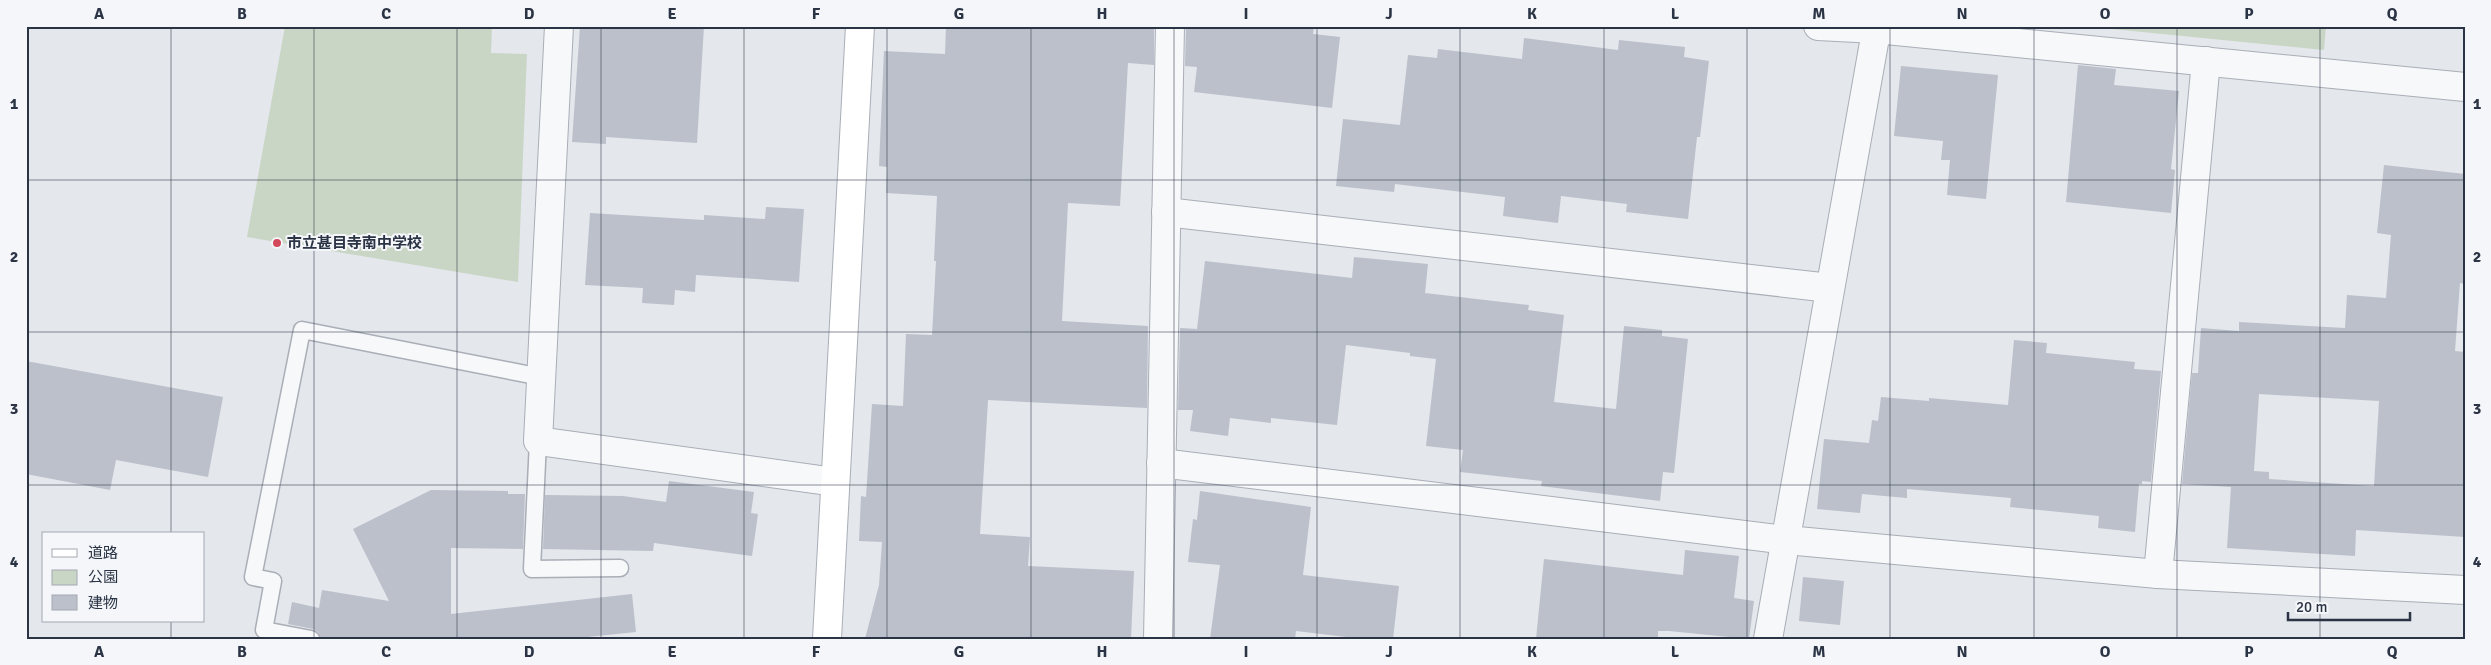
<svg xmlns="http://www.w3.org/2000/svg" width="2491" height="665" viewBox="0 0 2491 665" font-family="Signika,'Noto Sans JP',sans-serif">
  <style>
    .green { fill: #c9d6c5 }
    .building { fill: #bbc0ca; fill-rule: evenodd }
    .lines { fill: none; stroke-linecap: round; stroke-linejoin: round }
    .lane-casing { stroke: #a9aeb7; stroke-width: 19 }
    .street-casing { stroke: #a9aeb7; stroke-width: 30 }
    .secondary-casing { stroke: #a9aeb7; stroke-width: 30 }
    .lane { stroke: #f7f8fa; stroke-width: 16 }
    .street { stroke: #f7f8fa; stroke-width: 28 }
    .secondary { stroke: #fff; stroke-width: 28 }
    .grid { fill: none; stroke: #2b3445; stroke-width: 1; stroke-opacity: 0.55 }
    .poi-dot { fill: #d1495b; stroke: #f4f6f9; stroke-width: 2 }
    .labels { text-anchor: middle; dominant-baseline: central; stroke-width: 4; stroke-linejoin: round; paint-order: stroke }
    .poi-label { font-size: 15px; font-weight: bold; fill: #2b3445; stroke: #f4f6f9; text-anchor: start }
    .neatline { fill: none; stroke: #2b3445; stroke-width: 2 }
    .grid-label { font-size: 16px; text-anchor: middle; font-weight: bold; fill: #2b3445 }
  </style>
  <rect width="100%" height="100%" fill="#e4e7ec"/>
  <g class="green">
    <polygon points="285,26 492,26 491,53 527,54 518,282 247,237"/>
    <polygon points="2082,26 2326,26 2324,50"/>
  </g>
  <g class="building">
    <polygon points="580,26 704,26 697,143 606,137 606,144 572,142"/>
    <polygon points="946,26 1154,26 1154,65 1128,63 1120,206 1068,203 1062,321 1148,326 1147,408 988,400 980,534 1030,537 1028,566 1134,571 1131,639 865,639 879,585 882,542 859,541 861,496 866,497 872,404 903,406 906,334 932,335 936,261 934,261 937,196 886,193 887,167 879,166 884,51 945,54"/>
    <polygon points="1186,26 1314,26 1313,34 1340,37 1332,108 1194,92 1197,67 1185,66"/>
    <polygon points="1524,38 1618,50 1619,40 1685,47 1684,57 1709,61 1700,137 1697,137 1688,219 1626,212 1627,204 1561,196 1558,223 1503,216 1505,197 1395,184 1394,192 1336,186 1343,119 1400,125 1408,55 1437,58 1438,49 1522,59"/>
    <polygon points="2078,65 2116,69 2114,85 2179,91 2171,169 2175,170 2171,213 2066,202"/>
    <polygon points="1901,66 1998,75 1986,199 1947,195 1950,160 1941,160 1943,141 1894,136"/>
    <path d="M2384,165l81,9v110l-5,-1 -5,68 10,1v185l-109,-7 -1,26 -128,-8 4,-61 -49,-3 10,-111h6l3,-45 38,3v-9l106,6 2,-33 39,3 5,-63 -14,-2zM2259,394l120,7 -5,85 -105,-7v-7l-15,-1z"/>
    <polygon points="766,207 804,209 799,282 696,275 695,292 675,290 674,305 642,303 643,288 585,285 590,213 704,220 704,215 765,219"/>
    <polygon points="1354,257 1428,264 1425,293 1529,305 1528,310 1564,315 1554,402 1616,409 1624,326 1662,330 1662,336 1688,339 1674,473 1663,472 1660,501 1541,486 1542,481 1460,472 1463,450 1426,446 1436,359 1410,356 1410,353 1346,345 1337,425 1271,418 1271,423 1230,418 1228,436 1190,431 1193,410 1178,410 1180,328 1197,329 1205,261 1352,278"/>
    <polygon points="2014,340 2047,343 2046,353 2135,362 2134,369 2161,371 2151,482 2142,481 2142,484 2139,484 2135,532 2098,528 2099,516 2010,507 2011,498 1907,489 1907,498 1862,494 1860,513 1817,509 1824,439 1869,443 1872,420 1878,421 1881,397 1929,401 1929,398 2008,405"/>
    <polygon points="26,361 223,397 208,477 116,460 110,490 26,474"/>
    <polygon points="669,481 754,492 751,513 758,514 752,556 654,543 653,551 543,549 545,495 623,496 666,502"/>
    <polygon points="431,490 508,491 508,494 525,494 523,549 451,548 451,614 632,594 636,632 568,639 321,639 318,632 313,629 288,624 292,602 319,608 322,590 389,601 353,529"/>
    <polygon points="1200,491 1311,507 1303,575 1399,586 1393,639 1363,639 1296,631 1295,639 1210,639 1220,565 1188,562 1193,519 1197,520"/>
    <polygon points="1685,550 1739,556 1734,598 1754,601 1749,639 1669,631 1658,631 1658,639 1536,639 1544,559 1683,575"/>
    <polygon points="1803,577 1844,581 1840,625 1799,621"/>
  </g>
  <g class="lines">
    <defs>
      <g id="lane">
        <polyline points="538,441 532,569 620,568"/>
        <polyline points="311,639 264,630 273,581 253,577 302,330 541,377"/>
      </g>
      <g id="street">
        <polyline points="559,26 538,441 835,482"/>
        <polyline points="1818,26 1876,29 2465,87"/>
        <polyline points="1166,212 1830,288"/>
        <polyline points="1161,463 1786,540 2158,574 2465,590"/>
        <polyline points="2158,574 2206,61"/>
        <polyline points="1158,639 1170,26"/>
        <polyline points="1768,639 1877,26"/>
      </g>
      <polyline id="secondary" points="827,639 860,26"/>
    </defs>
    <use href="#lane" class="lane-casing"/>
    <use href="#street" class="street-casing"/>
    <use href="#secondary" class="secondary-casing"/>
    <use href="#lane" class="lane"/>
    <use href="#street" class="street"/>
    <use href="#secondary" class="secondary"/>
  </g>
  <path class="grid" d="M171,26v508M314,26v613M457,26v613M601,26v613M744,26v613M887,26v613M1031,26v613M1174,26v613M1317,26v613M1460,26v613M1604,26v613M1747,26v613M1890,26v613M2034,26v613M2177,26v613M2320,26v613M26,180h2439M26,332h2439M26,485h2439M171,621v18"/>
  <circle class="poi-dot" cx="277" cy="243" r="5"/>
  <g class="labels">
    <g class="poi-label">
      <text x="287" y="243">市立甚目寺南中学校</text>
    </g>
  </g>
  <rect width="2491" height="665" fill="none" stroke="#f4f6f9" stroke-width="55"/>
  <rect x="42" y="532" width="162" height="90" fill="#f4f6f9" stroke="#a4a8b1"/>
  <rect x="52" y="549" width="25" height="8" fill="#ffffff" stroke="#a4a8b1"/>
  <text x="88" y="558" font-size="15" fill="#2b3445">道路</text>
  <rect x="52" y="570" width="25" height="15" fill="#c9d6c5" stroke="#a4a8b1"/>
  <text x="88" y="582" font-size="15" fill="#2b3445">公園</text>
  <rect x="52" y="595" width="25" height="15" fill="#bbc0ca" stroke="#a4a8b1"/>
  <text x="88" y="608" font-size="15" fill="#2b3445">建物</text>
  <path d="M2288 612v8h122v-8" fill="none" stroke="#2b3445" stroke-width="2.5"/>
  <text x="2296" y="612" font-size="15" fill="#2b3445" stroke="#f4f6f9" stroke-width="4" paint-order="stroke">20 m</text>
  <rect x="28" y="28" width="2436" height="610" class="neatline"/>
  <g class="grid-label">
    <text x="99" y="19">A</text>
    <text x="242" y="19">B</text>
    <text x="386" y="19">C</text>
    <text x="529" y="19">D</text>
    <text x="672" y="19">E</text>
    <text x="816" y="19">F</text>
    <text x="959" y="19">G</text>
    <text x="1102" y="19">H</text>
    <text x="1246" y="19">I</text>
    <text x="1389" y="19">J</text>
    <text x="1532" y="19">K</text>
    <text x="1675" y="19">L</text>
    <text x="1819" y="19">M</text>
    <text x="1962" y="19">N</text>
    <text x="2105" y="19">O</text>
    <text x="2249" y="19">P</text>
    <text x="2392" y="19">Q</text>
    <text x="14" y="109">1</text>
    <text x="2477" y="109">1</text>
    <text x="14" y="262">2</text>
    <text x="2477" y="262">2</text>
    <text x="14" y="414">3</text>
    <text x="2477" y="414">3</text>
    <text x="14" y="567">4</text>
    <text x="2477" y="567">4</text>
    <text x="99" y="657">A</text>
    <text x="242" y="657">B</text>
    <text x="386" y="657">C</text>
    <text x="529" y="657">D</text>
    <text x="672" y="657">E</text>
    <text x="816" y="657">F</text>
    <text x="959" y="657">G</text>
    <text x="1102" y="657">H</text>
    <text x="1246" y="657">I</text>
    <text x="1389" y="657">J</text>
    <text x="1532" y="657">K</text>
    <text x="1675" y="657">L</text>
    <text x="1819" y="657">M</text>
    <text x="1962" y="657">N</text>
    <text x="2105" y="657">O</text>
    <text x="2249" y="657">P</text>
    <text x="2392" y="657">Q</text>
  </g>
</svg>
